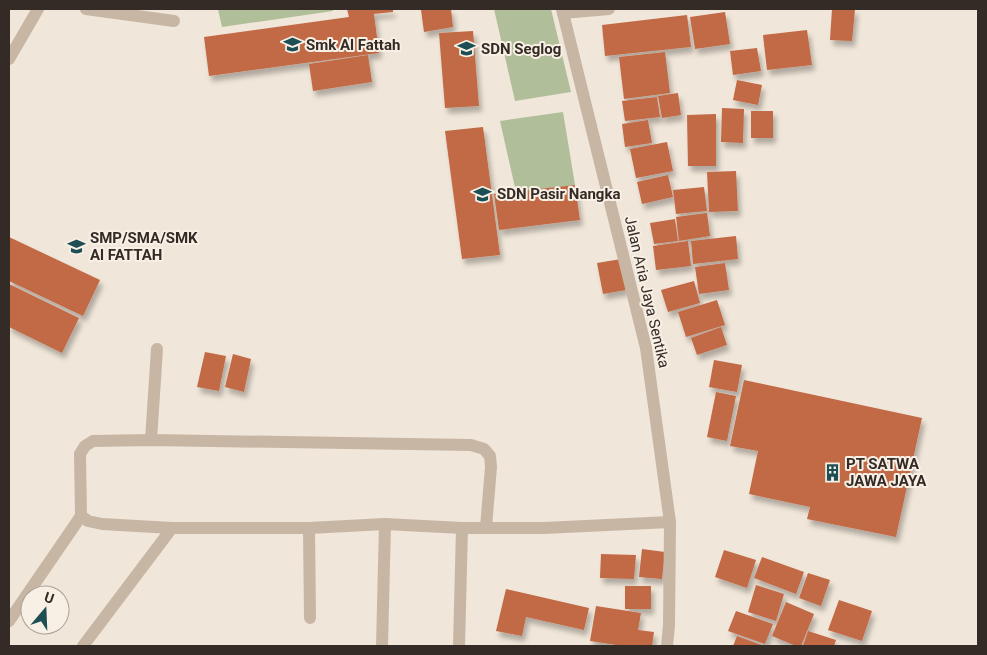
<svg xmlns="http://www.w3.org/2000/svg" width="987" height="655" viewBox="0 0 987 655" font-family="Roboto,sans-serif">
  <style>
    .green { fill: #b0bf99 }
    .building { fill: #c26945; filter: url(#shadow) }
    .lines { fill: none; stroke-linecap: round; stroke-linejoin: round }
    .minor { stroke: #c8b6a5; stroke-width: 12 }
    .labels { text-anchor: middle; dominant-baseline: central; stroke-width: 4; stroke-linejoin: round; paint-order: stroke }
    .poi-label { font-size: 15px; font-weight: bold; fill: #342b26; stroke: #f8f0e5; text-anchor: start }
    .street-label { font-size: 15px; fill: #342b26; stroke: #f8f0e5 }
  </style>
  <defs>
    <filter id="shadow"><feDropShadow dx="3" dy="5.5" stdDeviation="2.5" flood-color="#0004"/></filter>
  </defs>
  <rect width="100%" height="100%" fill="#f0e6d9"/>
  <g class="green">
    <polygon points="218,9 332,9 333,11 222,27"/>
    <polygon points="494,9 551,9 571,92 515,101"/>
    <polygon points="563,112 575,185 516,192 500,121"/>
  </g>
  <g class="building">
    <polygon points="347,9 393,9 393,12 374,14 379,53 209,76 204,37 349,17"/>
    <polygon points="429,9 451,9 453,27 424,32 421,10"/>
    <polygon points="832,9 855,9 852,41 830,40"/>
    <polygon points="725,12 730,44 695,49 690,17"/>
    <polygon points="687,15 691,47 605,56 602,25"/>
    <polygon points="807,30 812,65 767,70 763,35"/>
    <polygon points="473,31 479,106 445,108 439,33"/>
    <polygon points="757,48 761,71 733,75 730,51"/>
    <polygon points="665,52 670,93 624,99 619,57"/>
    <polygon points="368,55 372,82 313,91 309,64"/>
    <polygon points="737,80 762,85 758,105 733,100"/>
    <polygon points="678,93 681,115 662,118 658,96"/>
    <polygon points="657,97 660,117 625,121 622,101"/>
    <polygon points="722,108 744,109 743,143 721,142"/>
    <rect x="751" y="111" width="22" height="27"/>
    <polygon points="716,114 716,166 688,166 687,115"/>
    <polygon points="648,120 652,143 625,147 622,124"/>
    <polygon points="483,127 500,255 462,259 445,131"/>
    <polygon points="667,142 673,171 636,178 630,149"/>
    <polygon points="736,171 738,211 709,212 707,172"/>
    <polygon points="668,175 673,197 642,204 637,182"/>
    <polygon points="575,185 580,220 499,230 494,194"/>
    <polygon points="704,187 707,211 676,214 673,190"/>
    <polygon points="707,213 710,236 679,241 676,217"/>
    <polygon points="675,219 678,241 654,244 650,223"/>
    <polygon points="736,236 738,259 693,264 691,241"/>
    <polygon points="9,237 100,280 83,316 9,281"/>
    <polygon points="688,241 691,266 656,270 653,246"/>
    <polygon points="621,259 626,290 603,294 597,263"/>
    <polygon points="725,263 729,290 699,294 695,267"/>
    <polygon points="694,281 700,303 668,312 661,290"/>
    <polygon points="9,284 79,318 62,353 9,327"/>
    <polygon points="717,300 725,325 686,337 678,312"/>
    <polygon points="721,327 727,345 697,355 691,338"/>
    <polygon points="205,352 226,356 219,391 197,387"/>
    <polygon points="233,354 251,359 244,392 225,387"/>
    <polygon points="714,360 742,365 737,392 709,387"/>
    <polygon points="744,380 922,418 896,537 807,519 810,507 749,494 758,451 730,446"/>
    <polygon points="716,392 736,396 727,441 707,437"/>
    <polygon points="642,549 665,552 662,579 639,577"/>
    <polygon points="724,550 756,560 747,588 715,577"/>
    <polygon points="601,554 636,555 634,579 600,578"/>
    <polygon points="762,557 804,572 796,594 754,578"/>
    <polygon points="808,573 830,580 821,606 799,598"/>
    <polygon points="756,585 784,594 776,621 748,612"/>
    <rect x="625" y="586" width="26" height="23"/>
    <polygon points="506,589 589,608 584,630 526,617 522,636 496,631"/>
    <polygon points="839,600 872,611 862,641 828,630"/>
    <polygon points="786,602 814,614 801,646 796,646 772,636"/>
    <polygon points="596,606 641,613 638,630 654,632 652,646 623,646 590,641"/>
    <polygon points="736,611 773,624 765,644 728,631"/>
    <polygon points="808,631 836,640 834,646 803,646"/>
    <polygon points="737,636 764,646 733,646"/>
  </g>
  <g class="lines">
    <g class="minor">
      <polyline points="86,9 174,21"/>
      <polyline points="562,9 646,348 670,522 669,625 667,646"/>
      <polyline points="563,13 609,9"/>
      <polyline points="9,59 38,9"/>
      <polyline points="151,440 157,349"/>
      <polyline points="486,527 491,467 490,456 484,449 471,445 151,440 93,441 85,446 80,454 81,516 88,521 102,524 172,528 309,528 385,524 462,528 544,528 670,522"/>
      <polyline points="309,528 310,618"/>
      <polyline points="9,621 81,516"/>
      <polyline points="83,646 172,528"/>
      <polyline points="382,646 385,524"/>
      <polyline points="459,646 462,528"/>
    </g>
  </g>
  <defs>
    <symbol id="school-bare" viewBox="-9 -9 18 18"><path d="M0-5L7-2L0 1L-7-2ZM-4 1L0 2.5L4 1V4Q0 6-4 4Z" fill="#1d4e54" stroke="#f8f0e5" stroke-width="2.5" paint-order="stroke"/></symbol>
    <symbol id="building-bare" viewBox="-9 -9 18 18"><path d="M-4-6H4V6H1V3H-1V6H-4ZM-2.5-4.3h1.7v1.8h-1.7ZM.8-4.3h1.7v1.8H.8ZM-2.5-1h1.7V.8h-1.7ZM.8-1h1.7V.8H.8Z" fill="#1d4e54" stroke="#f8f0e5" stroke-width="2.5" paint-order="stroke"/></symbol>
  </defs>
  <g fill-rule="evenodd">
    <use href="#school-bare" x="280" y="32" width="25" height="25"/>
    <use href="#school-bare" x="454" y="36" width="25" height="25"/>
    <use href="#school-bare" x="470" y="182" width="25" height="25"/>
    <use href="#school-bare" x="64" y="234" width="25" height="25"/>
    <use href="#building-bare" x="820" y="460" width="25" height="25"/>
  </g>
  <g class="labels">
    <g class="poi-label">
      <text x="306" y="45">Smk Al Fattah</text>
      <text x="481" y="49">SDN Seglog</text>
      <text x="497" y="194">SDN Pasir Nangka</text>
      <text x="90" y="238">SMP/SMA/SMK<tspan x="90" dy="17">Al FATTAH</tspan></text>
      <text x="846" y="464">PT SATWA<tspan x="846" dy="17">JAWA JAYA</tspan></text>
    </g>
    <g class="street-label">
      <text transform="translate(647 292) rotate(77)">Jalan Aria Jaya Sentika</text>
    </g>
  </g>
  <rect width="987" height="655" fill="none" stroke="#342b26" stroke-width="20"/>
  <g transform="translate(45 610) rotate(19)"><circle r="24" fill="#f8f0e5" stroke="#aaa199"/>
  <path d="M0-4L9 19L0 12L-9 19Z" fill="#1d4e54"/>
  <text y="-8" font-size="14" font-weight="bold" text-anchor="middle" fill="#342b26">U</text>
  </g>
</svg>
